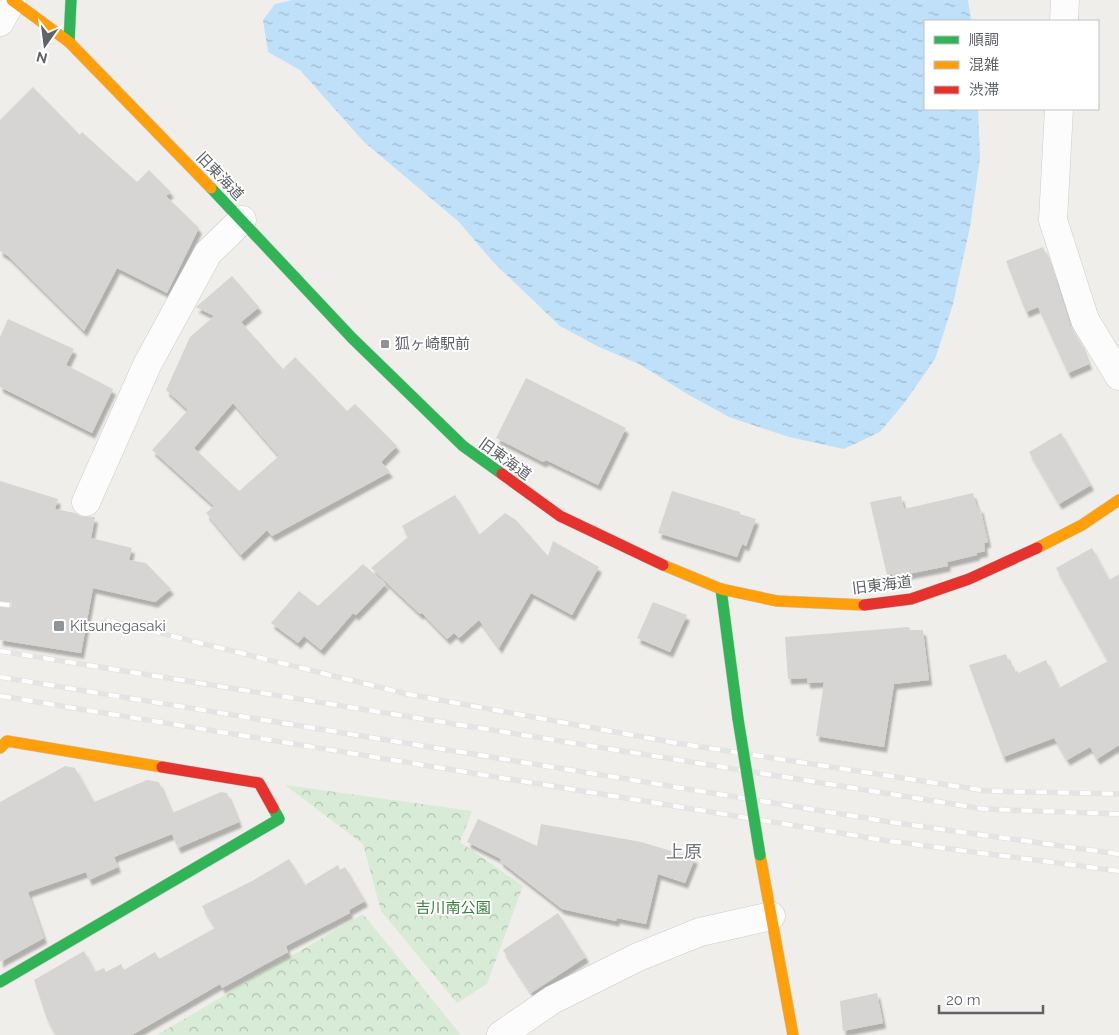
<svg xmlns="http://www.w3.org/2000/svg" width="1119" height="1035" viewBox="0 0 1119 1035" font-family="Raleway,'Noto Sans JP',sans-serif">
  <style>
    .park { fill: url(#park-crowns) }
    .water { fill: url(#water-ripples) }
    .building { fill: #d6d5d3; fill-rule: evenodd; filter: url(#shadow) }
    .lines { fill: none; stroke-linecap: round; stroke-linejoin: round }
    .street-casing { stroke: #cbcccc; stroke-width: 29 }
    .fast-casing { stroke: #cacacb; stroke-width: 12 }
    .slow-casing { stroke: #cacacb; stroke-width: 12 }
    .jam-casing { stroke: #cacacb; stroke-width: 12 }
    .street { stroke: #fdfcfc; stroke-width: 28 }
    .fast { stroke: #30b455; stroke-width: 11 }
    .slow { stroke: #ff9f0a; stroke-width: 11 }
    .jam { stroke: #e5322d; stroke-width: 11 }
    .rail-casing { stroke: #e4e4e4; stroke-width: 5.5 }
    .rail { stroke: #fff; stroke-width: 4; stroke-dasharray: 11; stroke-linecap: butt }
    .fast-bridge-casing { stroke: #cacacb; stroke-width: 12; stroke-linecap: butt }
    .fast-bridge { stroke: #30b455; stroke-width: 11 }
    .poi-dot { fill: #919496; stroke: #fff; stroke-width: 2 }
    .labels { text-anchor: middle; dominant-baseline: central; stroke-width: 4; stroke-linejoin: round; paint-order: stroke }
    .street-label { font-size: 15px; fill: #5f6368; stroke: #fff }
    .poi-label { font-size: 15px; fill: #5f6368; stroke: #fff; text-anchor: start }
    .park-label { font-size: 15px; fill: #348238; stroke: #fff }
    .quarter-label { font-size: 18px; fill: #70757a; stroke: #fff }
  </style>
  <defs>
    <pattern id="park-crowns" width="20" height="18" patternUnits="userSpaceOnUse" patternTransform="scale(1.25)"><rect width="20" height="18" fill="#d8ebd6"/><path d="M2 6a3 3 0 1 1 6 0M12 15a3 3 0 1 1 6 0" fill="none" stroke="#b2c2b1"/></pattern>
    <pattern id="water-ripples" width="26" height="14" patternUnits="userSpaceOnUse" patternTransform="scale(1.25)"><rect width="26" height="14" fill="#bfe0f9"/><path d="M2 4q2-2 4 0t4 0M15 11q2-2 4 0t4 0" fill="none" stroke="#9eb9cd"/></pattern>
    <filter id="shadow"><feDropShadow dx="3" dy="5.5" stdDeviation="1" flood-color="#0004"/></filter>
  </defs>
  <rect width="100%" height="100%" fill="#efeeea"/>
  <g class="park">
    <polygon points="285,785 472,811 460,842 523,886 487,984 457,1003 381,911 363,844"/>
    <polygon points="363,914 461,1035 157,1035"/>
  </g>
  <polygon class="water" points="293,0 968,0 971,21 925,21 925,109 978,109 980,158 970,227 953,304 935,359 905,402 880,432 844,449 789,437 729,417 689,395 639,364 599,347 560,326 494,263 459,222 364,142 300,70 268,52 263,20 275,4"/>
  <g class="building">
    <polygon points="33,87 80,135 82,132 137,182 149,170 171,192 166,196 199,228 167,293 117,268 84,331 8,256 0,251 0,120"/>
    <polygon points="1043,247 1055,276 1070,325 1081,344 1089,364 1068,373 1038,307 1026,312 1006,261"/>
    <path d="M232,276l27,31 -18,15 42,47 12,-12 52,54 8,-7 42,42 -16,16 9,10 -118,64 -5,-6 -26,25 -35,-42 8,-7 -62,-56 36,-40 -22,-20 24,-53 24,-21 -18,-9zM233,403l46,53 -40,35 -45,-43z"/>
    <polygon points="8,319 74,349 66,365 113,389 92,433 0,387 0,337"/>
    <polygon points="526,378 626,428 598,485 546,460 543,462 496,438"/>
    <polygon points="1061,433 1091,485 1059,504 1029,452"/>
    <polygon points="0,481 58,499 55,509 75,513 80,516 95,517 91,538 132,548 129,560 146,563 171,589 155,602 93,588 81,653 0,640"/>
    <polygon points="672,491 740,512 740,514 756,519 746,546 742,544 737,557 658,533"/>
    <polygon points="973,493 977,508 980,507 988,542 984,543 985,551 977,553 977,555 947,562 948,566 893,577 892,574 887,575 870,502 901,496 904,509"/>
    <polygon points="455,495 479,535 505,513 516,520 548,556 553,541 599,567 572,615 531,593 499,648 479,620 459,638 454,633 447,639 422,613 420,614 371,568 408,537 402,526"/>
    <polygon points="1092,548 1109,580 1119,574 1119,745 1097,759 1090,747 1067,760 1054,738 1003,757 969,665 1006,654 1011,667 1014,666 1016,674 1046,660 1059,688 1108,661 1056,568"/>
    <polygon points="363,564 386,584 356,615 353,613 321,650 304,636 298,643 271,623 299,591 318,606"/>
    <polygon points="653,602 687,615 670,652 637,638"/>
    <polygon points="909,627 910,630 923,630 929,680 894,684 884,747 816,736 824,682 807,683 807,678 788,679 785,637"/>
    <polygon points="65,766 75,768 94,802 147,780 159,782 172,813 221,792 227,793 239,822 178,848 172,834 114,857 118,867 89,880 86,872 28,892 44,938 0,962 0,802"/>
    <polygon points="478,819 537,846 541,824 641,842 695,858 685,883 658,874 646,924 617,918 616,921 562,909 500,861 501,859 467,842"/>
    <polygon points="289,859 305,885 338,865 340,870 345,867 365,901 349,910 350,913 286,946 288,952 222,988 220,984 132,1035 56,1035 47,1019 34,980 84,951 95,972 104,968 106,972 121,964 124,970 155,952 159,959 215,928 202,906 252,881"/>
    <polygon points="558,913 586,957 531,993 503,950"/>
    <polygon points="877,993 883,1023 843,1031 840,1001"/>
  </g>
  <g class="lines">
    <defs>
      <g id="street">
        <polyline points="1064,21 1065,0"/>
        <polyline points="0,22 12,0"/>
        <polyline points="1059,109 1053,220 1085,320 1119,376"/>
        <polyline points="86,502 147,365 208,253 242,220"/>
        <polyline points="501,1035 552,1000 638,957 700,932 771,916"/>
      </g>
      <g id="fast">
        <polyline points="69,42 71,0"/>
        <polyline points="211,188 352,338 463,446 502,474"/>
        <polyline points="721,589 738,719"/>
        <polyline points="0,982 279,819 273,808"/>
      </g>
      <g id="slow">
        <polyline points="12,0 69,42 211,188"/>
        <polyline points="1037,548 1082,525 1119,500"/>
        <polyline points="663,565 721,589 777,601 864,605"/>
        <polyline points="0,748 7,741 162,767"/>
        <polyline points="760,855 793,1035"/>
      </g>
      <g id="jam">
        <polyline points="502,474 560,516 663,565"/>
        <polyline points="864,605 911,599 969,579 1037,548"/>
        <polyline points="162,767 259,783 273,808"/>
      </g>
    </defs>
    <use href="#street" class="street-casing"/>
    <use href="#fast" class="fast-casing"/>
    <use href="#slow" class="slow-casing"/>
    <use href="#jam" class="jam-casing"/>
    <use href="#street" class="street"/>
    <use href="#fast" class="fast"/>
    <use href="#slow" class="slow"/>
    <use href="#jam" class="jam"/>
    <defs>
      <g id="rail">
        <polyline points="0,604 9,605"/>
        <polyline points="107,620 407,694 676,743 987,791 1119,794"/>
        <polyline points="0,651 984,809 1119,814"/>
        <polyline points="0,677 890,822 1119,854"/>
        <polyline points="0,696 889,841 1119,871"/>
      </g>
    </defs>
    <use href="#rail" class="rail-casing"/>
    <use href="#rail" class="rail"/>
    <defs>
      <polyline id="fast-bridge" points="738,719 760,855"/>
    </defs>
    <use href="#fast-bridge" class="fast-bridge-casing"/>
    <use href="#fast-bridge" class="fast-bridge"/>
  </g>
  <g class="poi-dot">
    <rect x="380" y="339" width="10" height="10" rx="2.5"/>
    <rect x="53" y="620" width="12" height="12" rx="2.5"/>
  </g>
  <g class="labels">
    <g class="street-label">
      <text transform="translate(220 176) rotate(46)">旧東海道</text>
      <text transform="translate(505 459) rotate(36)">旧東海道</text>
      <text transform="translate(882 585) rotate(-7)">旧東海道</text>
    </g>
    <g class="poi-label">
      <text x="395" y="344">狐ヶ崎駅前</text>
      <text x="70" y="626">Kitsunegasaki</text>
    </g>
    <g class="park-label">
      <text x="453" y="908">吉川南公園</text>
    </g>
    <g class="quarter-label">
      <text x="684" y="851">上原</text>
    </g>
  </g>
  <rect x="924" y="20" width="175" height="90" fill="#ffffff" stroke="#bfc1c3"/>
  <rect x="934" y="36" width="25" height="8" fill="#30b455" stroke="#bfc1c3"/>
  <text x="969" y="45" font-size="15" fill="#5f6368">順調</text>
  <rect x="934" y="61" width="25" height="8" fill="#ff9f0a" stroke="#bfc1c3"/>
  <text x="969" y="70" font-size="15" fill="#5f6368">混雑</text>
  <rect x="934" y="86" width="25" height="8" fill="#e5322d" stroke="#bfc1c3"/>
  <text x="969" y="95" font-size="15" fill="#5f6368">渋滞</text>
  <g transform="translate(45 45) rotate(194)" stroke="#ffffff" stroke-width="4" paint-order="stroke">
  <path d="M0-4L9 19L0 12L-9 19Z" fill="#5f6368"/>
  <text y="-8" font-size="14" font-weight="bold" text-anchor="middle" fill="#5f6368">N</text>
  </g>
  <path d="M939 1005v8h104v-8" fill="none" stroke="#5f6368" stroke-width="2.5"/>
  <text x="946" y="1005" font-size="15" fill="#5f6368" stroke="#ffffff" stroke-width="4" paint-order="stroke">20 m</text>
</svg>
